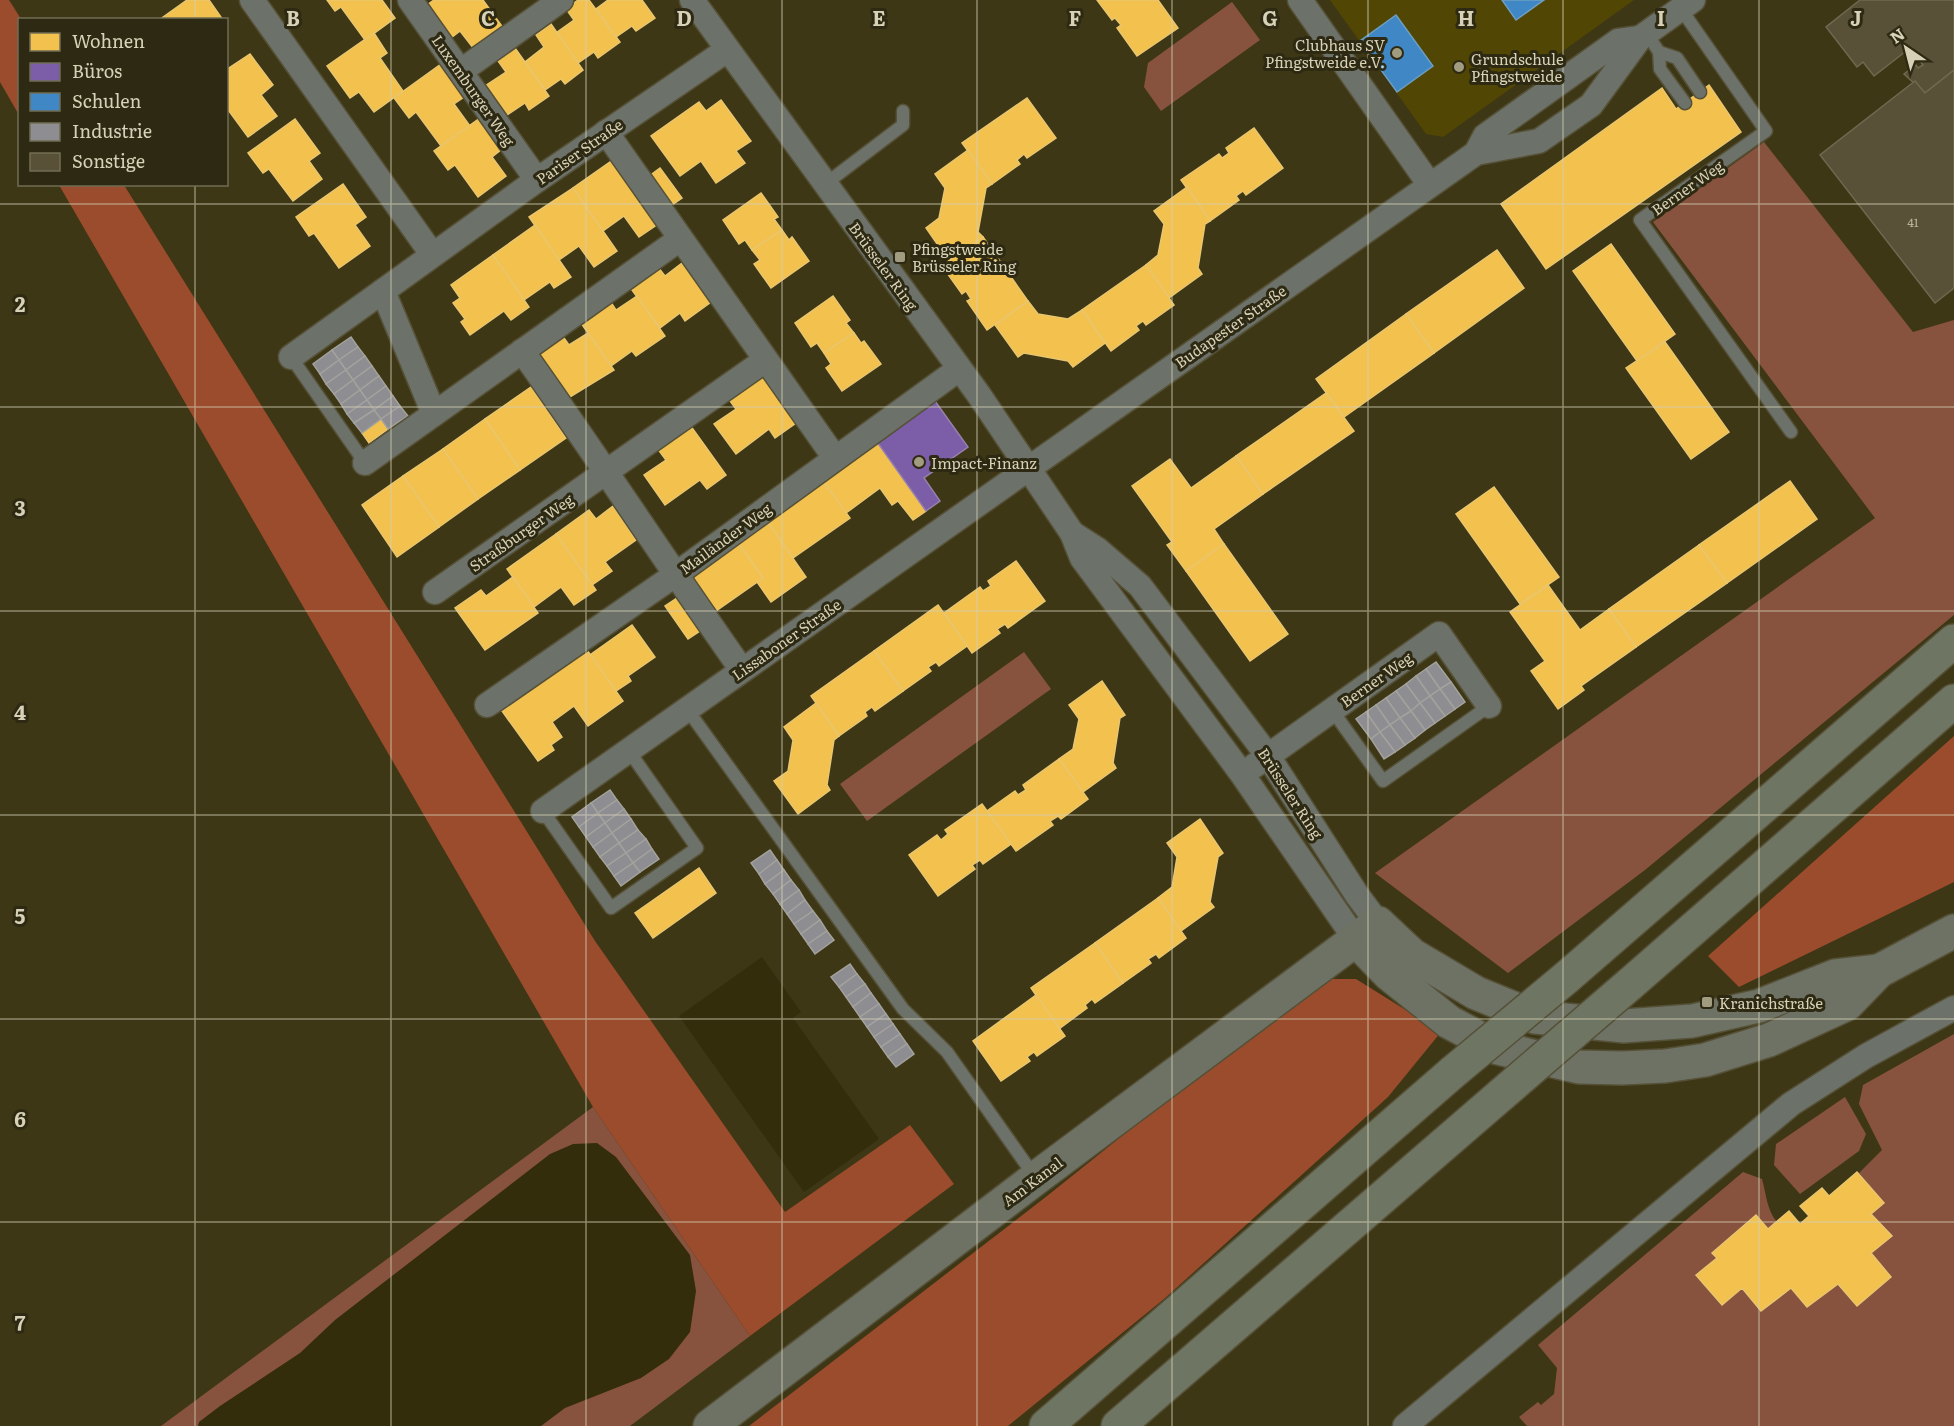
<svg xmlns="http://www.w3.org/2000/svg" width="1954" height="1426" viewBox="0 0 1954 1426" font-family="Literata,serif">
  <style>
    .built { fill: #514603 }
    .green { fill: #87533e }
    .forest { fill: #9b4c2d }
    .water { fill: #342d0b }
    .homes { fill: #f2c14e; stroke: #eac66e; stroke-width: 1.5 }
    .offices { fill: #7b5ea7; stroke: #9781ac; stroke-width: 1.5 }
    .schools { fill: #3f88c5; stroke: #6d9ec1; stroke-width: 1.5 }
    .industry { fill: #8d8d92; stroke: #a3a29d; stroke-width: 1.5 }
    .building { fill: #585037; stroke: #716851; stroke-width: 1.5 }
    .lines { fill: none; stroke-linecap: round; stroke-linejoin: round }
    .lane-casing { stroke: #555036; stroke-width: 15 }
    .street-casing { stroke: #555036; stroke-width: 27 }
    .secondary-casing { stroke: #555036; stroke-width: 36 }
    .highway-casing { stroke: #555036; stroke-width: 36 }
    .lane { stroke: #6c7269; stroke-width: 12 }
    .street { stroke: #6c7269; stroke-width: 24 }
    .secondary { stroke: #6d7265; stroke-width: 33 }
    .highway { stroke: #6f7563; stroke-width: 33 }
    .highway-bridge-casing { stroke: #555036; stroke-width: 36; stroke-linecap: butt }
    .highway-bridge { stroke: #6f7563; stroke-width: 33 }
    .grid { fill: none; stroke: #d7d2b7; stroke-width: 1.5; stroke-opacity: 0.55 }
    .poi-dot { fill: #a19c7f; stroke: #2d2912; stroke-width: 2 }
    .labels { text-anchor: middle; dominant-baseline: central; stroke-width: 6; stroke-linejoin: round; paint-order: stroke }
    .number-label { font-size: 12px; fill: #b7b297 }
    .poi-label { font-size: 15px; fill: #d7d2b7; stroke: #2d2912; text-anchor: start }
    .street-label { font-size: 15px; fill: #d7d2b7; stroke: #2d2912 }
    .grid-label { font-size: 20px; text-anchor: middle; font-weight: bold; fill: #d7d2b7; stroke: #2d2912; stroke-width: 6; stroke-linejoin: round; paint-order: stroke }
  </style>
  <rect width="100%" height="100%" fill="#3d3716"/>
  <polygon class="built" points="1330,0 1634,0 1443,137 1426,134"/>
  <g class="green">
    <polygon points="1232,2 1260,40 1161,111 1144,87 1148,63"/>
    <polygon points="1764,142 1913,332 1954,320 1954,615 1645,870 1508,973 1375,873 1875,518 1653,222"/>
    <polygon points="1024,652 1051,689 867,821 840,784"/>
    <path d="M1954,1034v392h-427l-8,-9 19,-15 3,3 13,-11 3,-26 -19,-23 205,-173 19,7c4,14 5,32 15,43l-9,7 -12,-14 -43,37 4,6 -21,16 25,31 21,-17 20,22 29,-22 47,-4 19,22 33,-29 -19,-24 20,-17 -20,-22 13,-11 -25,-30 23,-23 -23,-46 4,-19z"/>
    <polygon points="1845,1097 1866,1134 1859,1151 1800,1194 1774,1165 1776,1144"/>
    <polygon points="593,1107 750,1336 630,1426 161,1426"/>
  </g>
  <g class="forest">
    <polygon points="0,0 9,0 21,19 19,115 0,82"/>
    <polygon points="59,185 124,185 595,941 785,1212 910,1125 954,1184 750,1336 593,1107"/>
    <polygon points="1954,736 1954,882 1739,987 1708,956"/>
    <polygon points="1318,979 1356,979 1441,1032 1388,1097 1164,1299 1008,1426 749,1426 1047,1196"/>
  </g>
  <g class="water">
    <polygon points="762,957 801,1012 793,1018 879,1139 804,1192 679,1016"/>
    <polygon points="597,1143 616,1157 690,1255 696,1291 690,1332 669,1359 641,1378 565,1408 541,1426 198,1426 199,1422 220,1406 300,1353 335,1320 550,1154 573,1144"/>
  </g>
  <g class="homes">
    <polygon points="187,0 209,0 223,20 159,20"/>
    <polygon points="327,0 382,0 395,18 365,40 341,7 335,11"/>
    <polygon points="434,0 483,0 504,29 474,49 460,31 451,38 427,5"/>
    <polygon points="578,0 589,0 620,42 598,58 594,52 578,63 556,33 574,20 566,9"/>
    <polygon points="608,0 642,0 655,18 636,31 632,26 616,37 596,9"/>
    <polygon points="1097,0 1158,0 1178,28 1137,56 1117,28 1121,25 1115,18 1112,20"/>
    <polygon points="551,24 583,70 565,84 561,79 545,90 525,62 544,47 536,35"/>
    <polygon points="374,33 387,53 380,58 403,91 374,112 359,92 350,98 327,66"/>
    <polygon points="515,48 549,96 529,110 525,103 507,115 485,86 506,72 498,61"/>
    <polygon points="250,54 273,85 261,95 277,116 248,137 226,107 226,70"/>
    <polygon points="441,64 464,97 454,104 470,126 441,146 416,112 409,118 394,98"/>
    <polygon points="1709,85 1741,132 1546,269 1501,204 1662,88 1676,109"/>
    <polygon points="1027,98 1056,138 1027,158 1024,154 1017,160 1020,164 992,184 962,143"/>
    <polygon points="721,100 751,141 736,151 745,163 716,183 701,161 680,176 651,136 699,102 706,111"/>
    <polygon points="480,118 502,149 492,157 506,176 478,197 455,165 448,170 434,151"/>
    <polygon points="295,119 320,153 309,161 322,179 293,201 269,169 263,173 248,153"/>
    <polygon points="1254,128 1283,168 1246,195 1243,191 1236,196 1239,200 1210,221 1181,180 1219,154 1222,158 1229,153 1226,148"/>
    <polygon points="968,150 992,184 986,188 978,232 983,237 949,261 926,228 939,218 945,188 935,174"/>
    <polygon points="617,157 661,222 639,237 624,216 603,231 573,188"/>
    <polygon points="660,168 682,198 669,207 648,177"/>
    <polygon points="343,184 366,217 355,225 370,246 339,268 314,233 309,236 296,217"/>
    <polygon points="1187,187 1210,221 1205,224 1198,268 1202,274 1169,298 1146,265 1158,255 1164,224 1154,211"/>
    <polygon points="573,188 617,251 594,267 579,246 559,260 529,217"/>
    <polygon points="761,193 778,217 774,219 782,230 752,250 745,240 739,244 723,220"/>
    <polygon points="535,225 571,277 554,288 550,282 524,300 493,255"/>
    <polygon points="782,230 789,240 792,237 809,261 771,288 754,264 760,260 752,250"/>
    <polygon points="983,237 1028,301 987,330 967,301 971,299 966,291 962,294 942,266"/>
    <polygon points="1611,244 1675,334 1637,361 1573,271"/>
    <polygon points="1497,250 1524,288 1434,353 1406,314"/>
    <polygon points="493,255 529,307 511,320 504,311 470,335 461,322 465,319 453,303 460,298 451,285"/>
    <polygon points="654,262 665,276 682,263 711,302 685,321 680,313 660,328 626,282"/>
    <polygon points="1146,265 1174,305 1146,325 1143,321 1136,326 1139,330 1111,351 1082,310"/>
    <polygon points="606,295 616,310 637,296 665,336 636,356 632,351 611,366 576,316"/>
    <polygon points="833,296 850,320 846,323 854,333 824,353 817,343 811,347 795,323"/>
    <polygon points="1028,301 1038,314 1068,319 1082,310 1105,343 1073,367 1068,361 1024,353 1018,357 995,325"/>
    <polygon points="1406,314 1434,353 1344,417 1316,379"/>
    <polygon points="559,331 569,345 588,333 614,370 565,400 530,351"/>
    <polygon points="854,333 861,343 864,341 881,364 842,391 826,368 831,364 824,353"/>
    <polygon points="1665,342 1729,432 1691,459 1626,368"/>
    <polygon points="763,376 796,423 775,438 769,429 736,454 714,424 736,409 730,401"/>
    <polygon points="531,387 566,438 520,470 485,419"/>
    <polygon points="1326,393 1354,431 1263,494 1236,456"/>
    <polygon points="381,419 388,429 369,443 362,433"/>
    <polygon points="485,419 520,470 478,499 443,449"/>
    <polygon points="690,425 726,475 707,489 700,480 665,505 644,475 666,460 657,448"/>
    <polygon points="877,442 926,511 913,520 898,501 892,505 880,488 846,513 823,481"/>
    <polygon points="443,449 478,499 439,527 403,476"/>
    <polygon points="1236,456 1263,494 1214,529 1224,544 1186,571 1167,545 1172,542 1132,486 1170,459 1191,488"/>
    <polygon points="403,476 439,527 397,557 362,505"/>
    <polygon points="823,481 850,518 793,558 767,521"/>
    <polygon points="1790,481 1817,519 1727,583 1699,545"/>
    <polygon points="1494,487 1559,577 1520,604 1456,514"/>
    <polygon points="613,506 636,540 605,562 612,571 592,585 556,534 589,510 596,519"/>
    <polygon points="767,521 806,577 771,602 757,582 763,578 737,541"/>
    <polygon points="556,534 596,590 574,605 561,587 534,607 507,569"/>
    <polygon points="737,541 763,578 716,611 690,575"/>
    <polygon points="1224,544 1288,634 1250,661 1186,571"/>
    <polygon points="1699,545 1727,583 1636,647 1609,609"/>
    <polygon points="1016,561 1045,601 1008,628 1005,624 997,629 1000,633 972,653 944,613 980,587 983,591 991,586 988,581"/>
    <polygon points="513,577 538,613 485,650 455,608 481,590 486,596"/>
    <polygon points="1548,585 1580,630 1609,609 1636,647 1581,686 1584,690 1558,709 1531,671 1545,661 1510,612"/>
    <polygon points="677,598 700,631 688,639 665,606"/>
    <polygon points="938,605 967,646 939,666 936,662 928,667 931,671 903,691 874,651"/>
    <polygon points="632,625 655,657 628,676 631,681 616,691 590,655"/>
    <polygon points="587,650 623,701 588,726 574,706 552,722 562,737 551,745 554,750 538,761 502,711"/>
    <polygon points="874,651 903,691 875,711 872,707 865,712 867,716 839,736 811,696"/>
    <polygon points="1102,681 1125,715 1120,718 1113,763 1116,768 1083,792 1059,759 1073,749 1079,719 1069,705"/>
    <polygon points="816,703 839,736 834,740 827,785 830,790 798,814 774,781 788,771 793,740 784,727"/>
    <polygon points="1059,759 1088,799 1061,819 1058,816 1050,821 1053,825 1016,851 987,811 1015,791 1018,795 1026,790 1023,785"/>
    <polygon points="982,804 1011,844 983,864 980,860 972,865 975,869 938,896 909,855 937,835 941,840 948,834 945,830"/>
    <polygon points="1200,819 1223,853 1218,857 1210,902 1214,907 1181,931 1158,898 1172,887 1177,857 1167,843"/>
    <polygon points="699,868 716,893 653,938 635,913"/>
    <polygon points="1158,898 1186,938 1159,958 1156,954 1148,959 1151,963 1123,983 1095,943"/>
    <polygon points="1095,943 1123,983 1095,1003 1092,999 1085,1005 1087,1008 1059,1029 1031,988"/>
    <polygon points="1036,995 1065,1036 1037,1056 1034,1052 1027,1057 1030,1061 1001,1081 973,1041"/>
    <polygon points="1857,1172 1884,1203 1871,1214 1892,1236 1871,1253 1891,1277 1857,1306 1838,1284 1807,1307 1791,1288 1761,1311 1742,1288 1722,1305 1696,1275 1717,1258 1712,1253 1756,1215 1768,1229 1789,1211 1800,1224 1809,1216 1800,1206 1822,1188 1829,1196"/>
  </g>
  <polygon class="offices" points="935,401 968,447 924,478 940,501 926,511 877,442"/>
  <g class="schools">
    <polygon points="1502,0 1544,0 1516,20"/>
    <polygon points="1396,15 1433,66 1397,92 1360,41"/>
  </g>
  <g class="industry">
    <polygon points="351,337 358,347 339,360 332,350"/>
    <polygon points="358,347 365,356 346,370 339,360"/>
    <polygon points="332,350 339,360 320,374 313,364"/>
    <polygon points="365,356 372,366 353,380 346,370"/>
    <polygon points="339,360 346,370 326,384 320,374"/>
    <polygon points="372,366 379,376 360,390 353,380"/>
    <polygon points="346,370 353,380 334,394 326,384"/>
    <polygon points="379,376 386,386 367,400 360,390"/>
    <polygon points="353,380 360,390 341,404 334,394"/>
    <polygon points="386,386 393,396 374,410 367,400"/>
    <polygon points="360,390 367,400 347,414 341,404"/>
    <polygon points="393,396 400,406 381,419 374,410"/>
    <polygon points="367,400 374,410 354,423 347,414"/>
    <polygon points="400,406 408,416 388,429 381,419"/>
    <polygon points="374,410 381,419 362,433 354,423"/>
    <polygon points="1436,662 1451,682 1440,689 1426,669"/>
    <polygon points="1426,669 1440,689 1430,696 1416,676"/>
    <polygon points="1416,676 1430,696 1420,703 1406,684"/>
    <polygon points="1451,682 1465,702 1455,709 1440,689"/>
    <polygon points="1406,684 1420,703 1411,711 1396,691"/>
    <polygon points="1440,689 1455,709 1445,716 1430,696"/>
    <polygon points="1396,691 1411,711 1400,718 1386,698"/>
    <polygon points="1430,696 1445,716 1435,723 1420,703"/>
    <polygon points="1386,698 1400,718 1390,725 1376,705"/>
    <polygon points="1420,703 1435,723 1425,730 1411,711"/>
    <polygon points="1376,705 1390,725 1380,732 1366,712"/>
    <polygon points="1411,711 1425,730 1415,738 1400,718"/>
    <polygon points="1366,712 1380,732 1371,739 1356,719"/>
    <polygon points="1400,718 1415,738 1405,745 1390,725"/>
    <polygon points="1390,725 1405,745 1395,752 1380,732"/>
    <polygon points="1380,732 1395,752 1384,759 1371,739"/>
    <polygon points="610,790 617,800 598,813 591,803"/>
    <polygon points="617,800 624,809 605,823 598,813"/>
    <polygon points="591,803 598,813 579,827 572,817"/>
    <polygon points="624,809 631,819 612,833 605,823"/>
    <polygon points="598,813 605,823 586,837 579,827"/>
    <polygon points="631,819 638,830 619,843 612,833"/>
    <polygon points="605,823 612,833 593,847 586,837"/>
    <polygon points="638,830 646,839 626,853 619,843"/>
    <polygon points="612,833 619,843 600,857 593,847"/>
    <polygon points="646,839 652,849 633,863 626,853"/>
    <polygon points="619,843 626,853 607,866 600,857"/>
    <polygon points="652,849 659,859 640,872 633,863"/>
    <polygon points="770,850 777,860 759,874 751,863"/>
    <polygon points="626,853 633,863 614,876 607,866"/>
    <polygon points="777,860 784,870 765,884 759,874"/>
    <polygon points="633,863 640,872 621,886 614,876"/>
    <polygon points="784,870 791,880 773,894 765,884"/>
    <polygon points="791,880 799,890 780,904 773,894"/>
    <polygon points="799,890 805,900 787,914 780,904"/>
    <polygon points="805,900 813,911 794,924 787,914"/>
    <polygon points="813,911 820,920 801,934 794,924"/>
    <polygon points="820,920 827,931 808,944 801,934"/>
    <polygon points="827,931 834,940 815,954 808,944"/>
    <polygon points="850,964 857,974 839,987 831,977"/>
    <polygon points="857,974 865,984 846,997 839,987"/>
    <polygon points="865,984 871,993 853,1007 846,997"/>
    <polygon points="871,993 879,1004 860,1017 853,1007"/>
    <polygon points="879,1004 886,1014 867,1027 860,1017"/>
    <polygon points="886,1014 893,1024 874,1037 867,1027"/>
    <polygon points="893,1024 900,1034 881,1047 874,1037"/>
    <polygon points="900,1034 907,1044 888,1057 881,1047"/>
    <polygon points="907,1044 914,1054 896,1067 888,1057"/>
  </g>
  <g class="building">
    <polygon points="1860,0 1954,0 1954,70 1925,93 1904,74 1916,65 1918,68 1923,65 1910,48 1874,76 1863,62 1857,67 1826,27"/>
    <polygon points="1954,70 1954,288 1935,303 1820,155 1915,81 1925,93"/>
  </g>
  <g class="lines">
    <defs>
      <g id="lane">
        <polyline points="1681,9 1766,131 1640,220 1791,432"/>
        <polyline points="1647,34 1659,52 1660,69 1685,103"/>
        <polyline points="1659,52 1677,58 1700,92"/>
        <polyline points="824,185 903,125 903,111"/>
        <polyline points="291,357 365,463"/>
        <polyline points="687,709 903,1009 947,1052 1035,1177"/>
        <polyline points="1332,710 1383,781 1489,706"/>
        <polyline points="543,811 611,908 697,848 629,751"/>
      </g>
      <g id="street">
        <polyline points="252,0 432,254"/>
        <polyline points="410,0 537,180"/>
        <polyline points="692,0 979,395 1072,533 1082,558 1242,774 1356,940"/>
        <polyline points="1300,0 1430,185"/>
        <polyline points="461,71 561,0"/>
        <polyline points="606,132 835,458"/>
        <polyline points="1476,153 1485,136 1618,41 1640,38"/>
        <polyline points="383,291 537,180 727,50"/>
        <path d="M522,351c75,105 145,213 220,319"/>
        <polyline points="291,357 383,291 434,414 365,463"/>
        <polyline points="434,414 680,239"/>
        <polyline points="1072,533 1097,549 1140,586 1268,756 1357,895 1378,923"/>
        <polyline points="435,592 764,361"/>
        <polyline points="487,705 675,575 959,369"/>
        <polyline points="1254,766 1439,634 1489,706"/>
        <polyline points="543,811 1476,153 1539,141 1591,105 1640,38 1693,0"/>
        <polyline points="1405,1426 1791,1104 1866,1056 1954,1008"/>
      </g>
      <g id="secondary">
        <polyline points="1356,940 1389,974 1449,1022 1498,1048 1579,1067 1622,1068 1665,1066 1705,1060 1769,1040 1847,1004 1879,971 1954,931"/>
        <polyline points="710,1426 1036,1178 1378,923 1412,955 1476,993 1535,1017 1624,1026 1692,1021 1759,1006 1835,976 1879,971"/>
      </g>
      <g id="highway">
        <polyline points="1567,977 1954,641"/>
        <polyline points="1630,984 1954,701"/>
        <polyline points="1046,1426 1453,1072"/>
        <polyline points="1118,1426 1502,1094"/>
      </g>
    </defs>
    <use href="#lane" class="lane-casing"/>
    <use href="#street" class="street-casing"/>
    <use href="#secondary" class="secondary-casing"/>
    <use href="#highway" class="highway-casing"/>
    <use href="#lane" class="lane"/>
    <use href="#street" class="street"/>
    <use href="#secondary" class="secondary"/>
    <use href="#highway" class="highway"/>
    <defs>
      <g id="highway-bridge">
        <polyline points="1453,1072 1567,977"/>
        <polyline points="1502,1094 1630,984"/>
      </g>
    </defs>
    <use href="#highway-bridge" class="highway-bridge-casing"/>
    <use href="#highway-bridge" class="highway-bridge"/>
  </g>
  <path class="grid" d="M195,0v20M391,0v1426M586,0v1426M782,0v1426M977,0v1426M1172,0v1426M1368,0v1426M1563,0v1426M1759,0v1426M195,184v1242M0,204h1954M0,407h1954M0,611h1954M0,815h1954M0,1019h1954M0,1222h1954"/>
  <g class="poi-dot">
    <circle cx="1397" cy="53" r="6"/>
    <circle cx="1459" cy="67" r="6"/>
    <rect x="894" y="251" width="12" height="12" rx="3"/>
    <circle cx="919" cy="462" r="6"/>
    <rect x="1701" y="996" width="12" height="12" rx="3"/>
  </g>
  <g class="labels">
    <g class="number-label">
      <text x="1913" y="222">41</text>
    </g>
    <g class="poi-label">
      <text x="1385" y="44" text-anchor="end">Clubhaus SV<tspan x="1385" dy="17">Pfingstweide e.V.</tspan></text>
      <text x="1471" y="58">Grundschule<tspan x="1471" dy="17">Pfingstweide</tspan></text>
      <text x="912" y="248">Pfingstweide<tspan x="912" dy="17">Brüsseler Ring</tspan></text>
      <text x="931" y="462">Impact-Finanz</text>
      <text x="1719" y="1002">Kranichstraße</text>
    </g>
    <g class="street-label">
      <text transform="translate(474 90) rotate(55)">Luxemburger Weg</text>
      <text transform="translate(579 151) rotate(-35)">Pariser Straße</text>
      <text transform="translate(1687 187) rotate(-35)">Berner Weg</text>
      <text transform="translate(884 266) rotate(54)">Brüsseler Ring</text>
      <text transform="translate(1230 326) rotate(-35)">Budapester Straße</text>
      <text transform="translate(521 532) rotate(-35)">Straßburger Weg</text>
      <text transform="translate(725 538) rotate(-36)">Mailänder Weg</text>
      <text transform="translate(786 639) rotate(-35)">Lissaboner Straße</text>
      <text transform="translate(1376 679) rotate(-35)">Berner Weg</text>
      <text transform="translate(1291 793) rotate(57)">Brüsseler Ring</text>
      <text transform="translate(1032 1181) rotate(-37)">Am Kanal</text>
    </g>
  </g>
  <g class="grid-label">
    <text x="293" y="26">B</text>
    <text x="488" y="26">C</text>
    <text x="684" y="26">D</text>
    <text x="879" y="26">E</text>
    <text x="1075" y="26">F</text>
    <text x="1270" y="26">G</text>
    <text x="1466" y="26">H</text>
    <text x="1661" y="26">I</text>
    <text x="1856" y="26">J</text>
    <text x="20" y="312">2</text>
    <text x="20" y="516">3</text>
    <text x="20" y="720">4</text>
    <text x="20" y="924">5</text>
    <text x="20" y="1127">6</text>
    <text x="20" y="1331">7</text>
  </g>
  <rect x="18" y="18" width="210" height="168" fill="#2d2912" stroke="#716d54" stroke-width="1.5"/>
  <rect x="30" y="33" width="30" height="18" fill="#f2c14e" stroke="#716d54" stroke-width="1.5"/>
  <text x="72" y="48" font-size="18" fill="#d7d2b7">Wohnen</text>
  <rect x="30" y="63" width="30" height="18" fill="#7b5ea7" stroke="#716d54" stroke-width="1.5"/>
  <text x="72" y="78" font-size="18" fill="#d7d2b7">Büros</text>
  <rect x="30" y="93" width="30" height="18" fill="#3f88c5" stroke="#716d54" stroke-width="1.5"/>
  <text x="72" y="108" font-size="18" fill="#d7d2b7">Schulen</text>
  <rect x="30" y="123" width="30" height="18" fill="#8d8d92" stroke="#716d54" stroke-width="1.5"/>
  <text x="72" y="138" font-size="18" fill="#d7d2b7">Industrie</text>
  <rect x="30" y="153" width="30" height="18" fill="#585037" stroke="#716d54" stroke-width="1.5"/>
  <text x="72" y="168" font-size="18" fill="#d7d2b7">Sonstige</text>
  <g transform="translate(1906 48) rotate(325)" stroke="#2d2912" stroke-width="4.5" paint-order="stroke">
  <path d="M0-4.5L10 22L0 15L-10 22Z" fill="#d7d2b7"/>
  <text y="-9" font-size="16" font-weight="bold" text-anchor="middle" fill="#d7d2b7">N</text>
  </g>
</svg>
